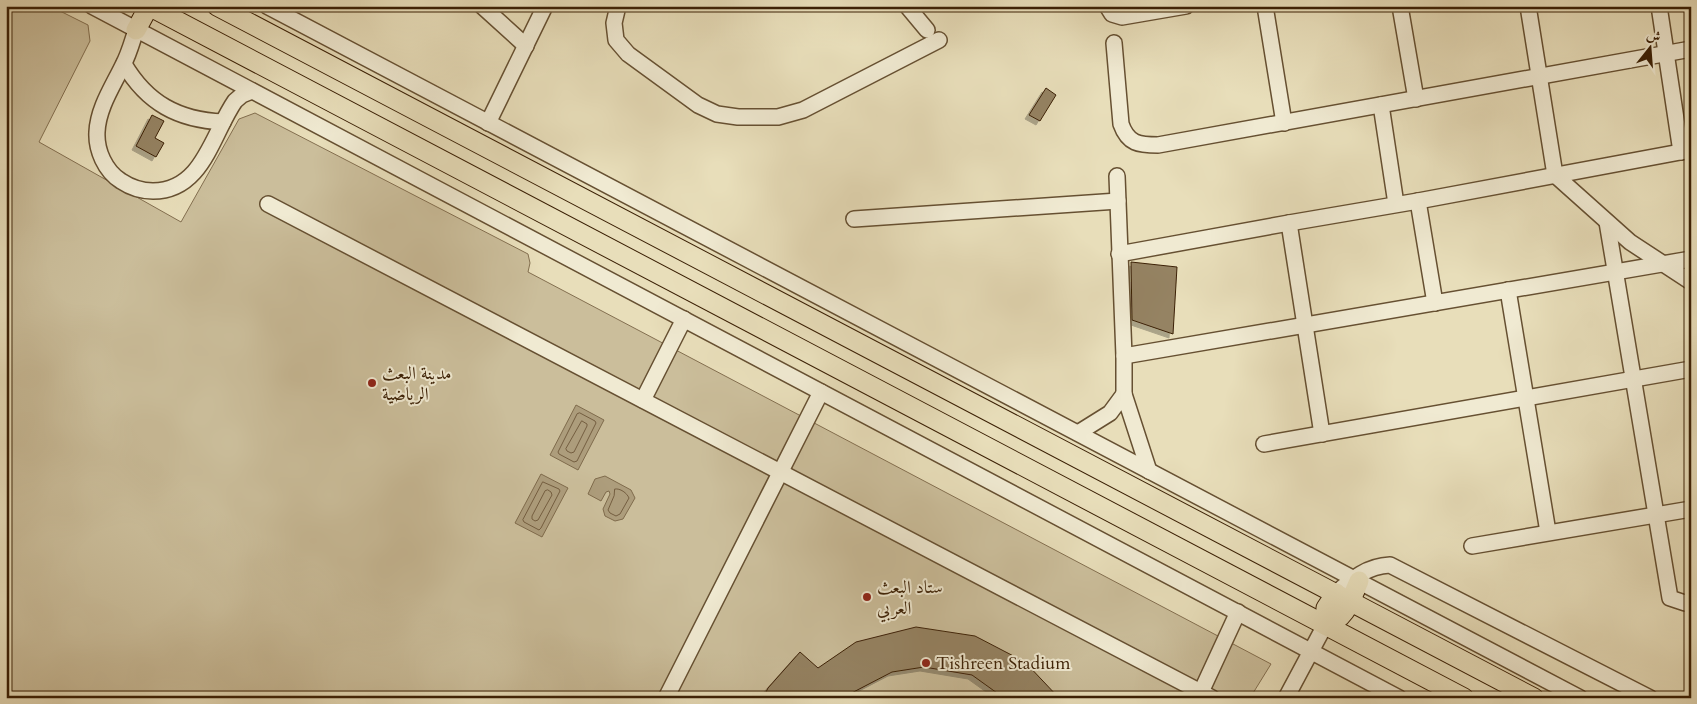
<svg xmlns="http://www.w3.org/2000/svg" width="1697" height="704" viewBox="0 0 1697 704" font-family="Cardo,Amiri,serif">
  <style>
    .green { fill: #cbbe9b; stroke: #836f50 }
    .water { fill: #ad9d7c; stroke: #7f6b4c }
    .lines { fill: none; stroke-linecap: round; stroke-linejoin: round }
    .shore { stroke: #745e40; stroke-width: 1 }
    .building { fill: #958363; stroke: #3b2005; filter: url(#shadow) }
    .minor-casing { stroke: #665032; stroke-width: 18 }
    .major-casing { stroke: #3b2005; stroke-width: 21 }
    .minor { stroke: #f0ead2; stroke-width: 15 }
    .major { stroke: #e8deba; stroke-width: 19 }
    .poi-dot { fill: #8f2418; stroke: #f0ead2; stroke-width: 2 }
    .labels { text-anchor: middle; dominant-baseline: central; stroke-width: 4; stroke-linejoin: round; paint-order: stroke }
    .poi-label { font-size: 18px; fill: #3b2005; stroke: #f0ead2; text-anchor: start }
  </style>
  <defs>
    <filter id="shadow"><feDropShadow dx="-4" dy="4" stdDeviation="0" flood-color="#0004"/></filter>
  </defs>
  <rect width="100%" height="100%" fill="#e8deba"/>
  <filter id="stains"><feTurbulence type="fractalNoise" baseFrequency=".004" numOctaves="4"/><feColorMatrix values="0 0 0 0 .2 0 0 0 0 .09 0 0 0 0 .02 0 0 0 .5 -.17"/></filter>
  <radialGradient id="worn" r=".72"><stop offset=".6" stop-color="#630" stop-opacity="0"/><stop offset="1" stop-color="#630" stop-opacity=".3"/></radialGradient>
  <polygon class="green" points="6,6 50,6 88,25 90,41 39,142 181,222 239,119 255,113 528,254 530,263 528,272 1271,664 1250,698 6,698"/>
  <g class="water">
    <polygon points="576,405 604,420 578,470 550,455"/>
    <polygon points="541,474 568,488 542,537 515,523"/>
    <polygon points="605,476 631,490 635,498 623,519 615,521 605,516 603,509 610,494 609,491 606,492 601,501 588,494 595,479"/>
  </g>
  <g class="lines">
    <g class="shore">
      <polygon points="580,413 595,421 596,423 577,461 574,462 559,454 558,452 577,414"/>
      <polygon points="582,421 587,424 587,426 574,452 571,453 567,451 566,449"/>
      <polygon points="543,482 559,489 560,491 541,528 539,530 524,522 523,520"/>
      <path d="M615,489c5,-1 12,4 14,9l-9,16 -4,2 -6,-3 -2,-3 6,-14z"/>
      <polygon points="548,490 551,492 552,495 538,520 535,521 532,519 532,516 545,491"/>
    </g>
  </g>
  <g class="building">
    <polygon points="1046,88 1056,95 1040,121 1029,115"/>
    <polygon points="152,115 164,121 155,138 164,143 156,157 136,146"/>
    <polygon points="1131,262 1177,267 1173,334 1132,320"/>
    <polygon points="916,627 975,636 1025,662 1059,698 1004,698 972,675 924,667 892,672 842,698 763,698 768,688 800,652 818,668 856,642"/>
  </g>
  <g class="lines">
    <defs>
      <g id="minor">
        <polyline points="92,6 1399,698"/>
        <polyline points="267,6 1580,698"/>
        <polyline points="482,6 526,46"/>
        <polyline points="618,6 614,23 616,40 628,54 698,105 717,114 738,117 778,117 803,110 939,40"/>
        <polyline points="907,6 927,30"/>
        <polyline points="1107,6 1112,14 1122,17 1186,6"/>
        <polyline points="1265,6 1284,123"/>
        <polyline points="1400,6 1416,99"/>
        <polyline points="1528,6 1555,175 1630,242 1691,282"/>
        <polyline points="1659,6 1681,152"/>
        <path d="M136,30c-4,12 -7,24 -13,35 -10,21 -25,43 -26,67 -1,18 8,39 24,49 9,6 21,10 32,10 50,0 59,-57 82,-90l7,-6 10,-4"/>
        <path d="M1114,43l7,81c7,20 18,21 37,21l533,-96"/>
        <path d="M124,64c23,39 54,56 99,58"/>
        <polyline points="1381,105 1396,204"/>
        <polyline points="488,123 545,6"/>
        <polyline points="1117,176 1124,356 1124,394"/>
        <polyline points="1418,201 1435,303"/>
        <polyline points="268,204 1212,698"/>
        <polyline points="854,219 1118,201"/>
        <polyline points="1607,222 1670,598 1685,603 1691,602"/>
        <polyline points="1289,223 1322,434"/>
        <polyline points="1119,254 1289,223 1418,201 1691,150"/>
        <polyline points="1508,290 1548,532"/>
        <polyline points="1124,356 1691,259"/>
        <polyline points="643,400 684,319"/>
        <polyline points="1078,433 1110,413 1124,394 1149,471"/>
        <polyline points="1264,444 1691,369"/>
        <polyline points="1472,546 1691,509"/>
        <path d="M1336,593c16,-14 31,-27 54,-28l260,133"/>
        <polyline points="1201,692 1238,612"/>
        <polyline points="666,698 821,392"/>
        <polyline points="1286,698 1325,625"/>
      </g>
      <g id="major">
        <polyline points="149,6 1464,698"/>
        <polyline points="217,6 1534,698"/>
        <polyline points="136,30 149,6"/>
        <path d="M1336,593l-10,15 -1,17c21,-5 26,-26 34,-44"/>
      </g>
    </defs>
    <use href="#minor" class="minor-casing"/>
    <use href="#major" class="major-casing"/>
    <use href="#minor" class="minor"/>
    <use href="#major" class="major"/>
  </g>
  <g class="poi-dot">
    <circle cx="372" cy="383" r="5"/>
    <circle cx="867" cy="597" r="5"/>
    <circle cx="926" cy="663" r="5"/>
  </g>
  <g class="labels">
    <g class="poi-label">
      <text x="382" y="373">مدينة البعث<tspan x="382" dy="21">الرياضية</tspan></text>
      <text x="877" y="587">ستاد البعث<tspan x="877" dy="21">العربي</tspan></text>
      <text x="936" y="663">Tishreen Stadium</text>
    </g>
  </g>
  <rect width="1697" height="704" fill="none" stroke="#e8deba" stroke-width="25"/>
  <rect x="8" y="8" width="1682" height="689" fill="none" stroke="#3b2005" stroke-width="2.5"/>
  <rect x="12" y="12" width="1672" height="679" fill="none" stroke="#3b2005"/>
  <g transform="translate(1650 48) rotate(17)" stroke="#f0ead2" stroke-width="4" paint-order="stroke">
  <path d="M0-4L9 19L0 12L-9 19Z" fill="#3b2005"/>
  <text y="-8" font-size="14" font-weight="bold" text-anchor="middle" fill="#3b2005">ش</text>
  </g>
  <rect width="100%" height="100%" filter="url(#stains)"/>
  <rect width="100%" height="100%" fill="url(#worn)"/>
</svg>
